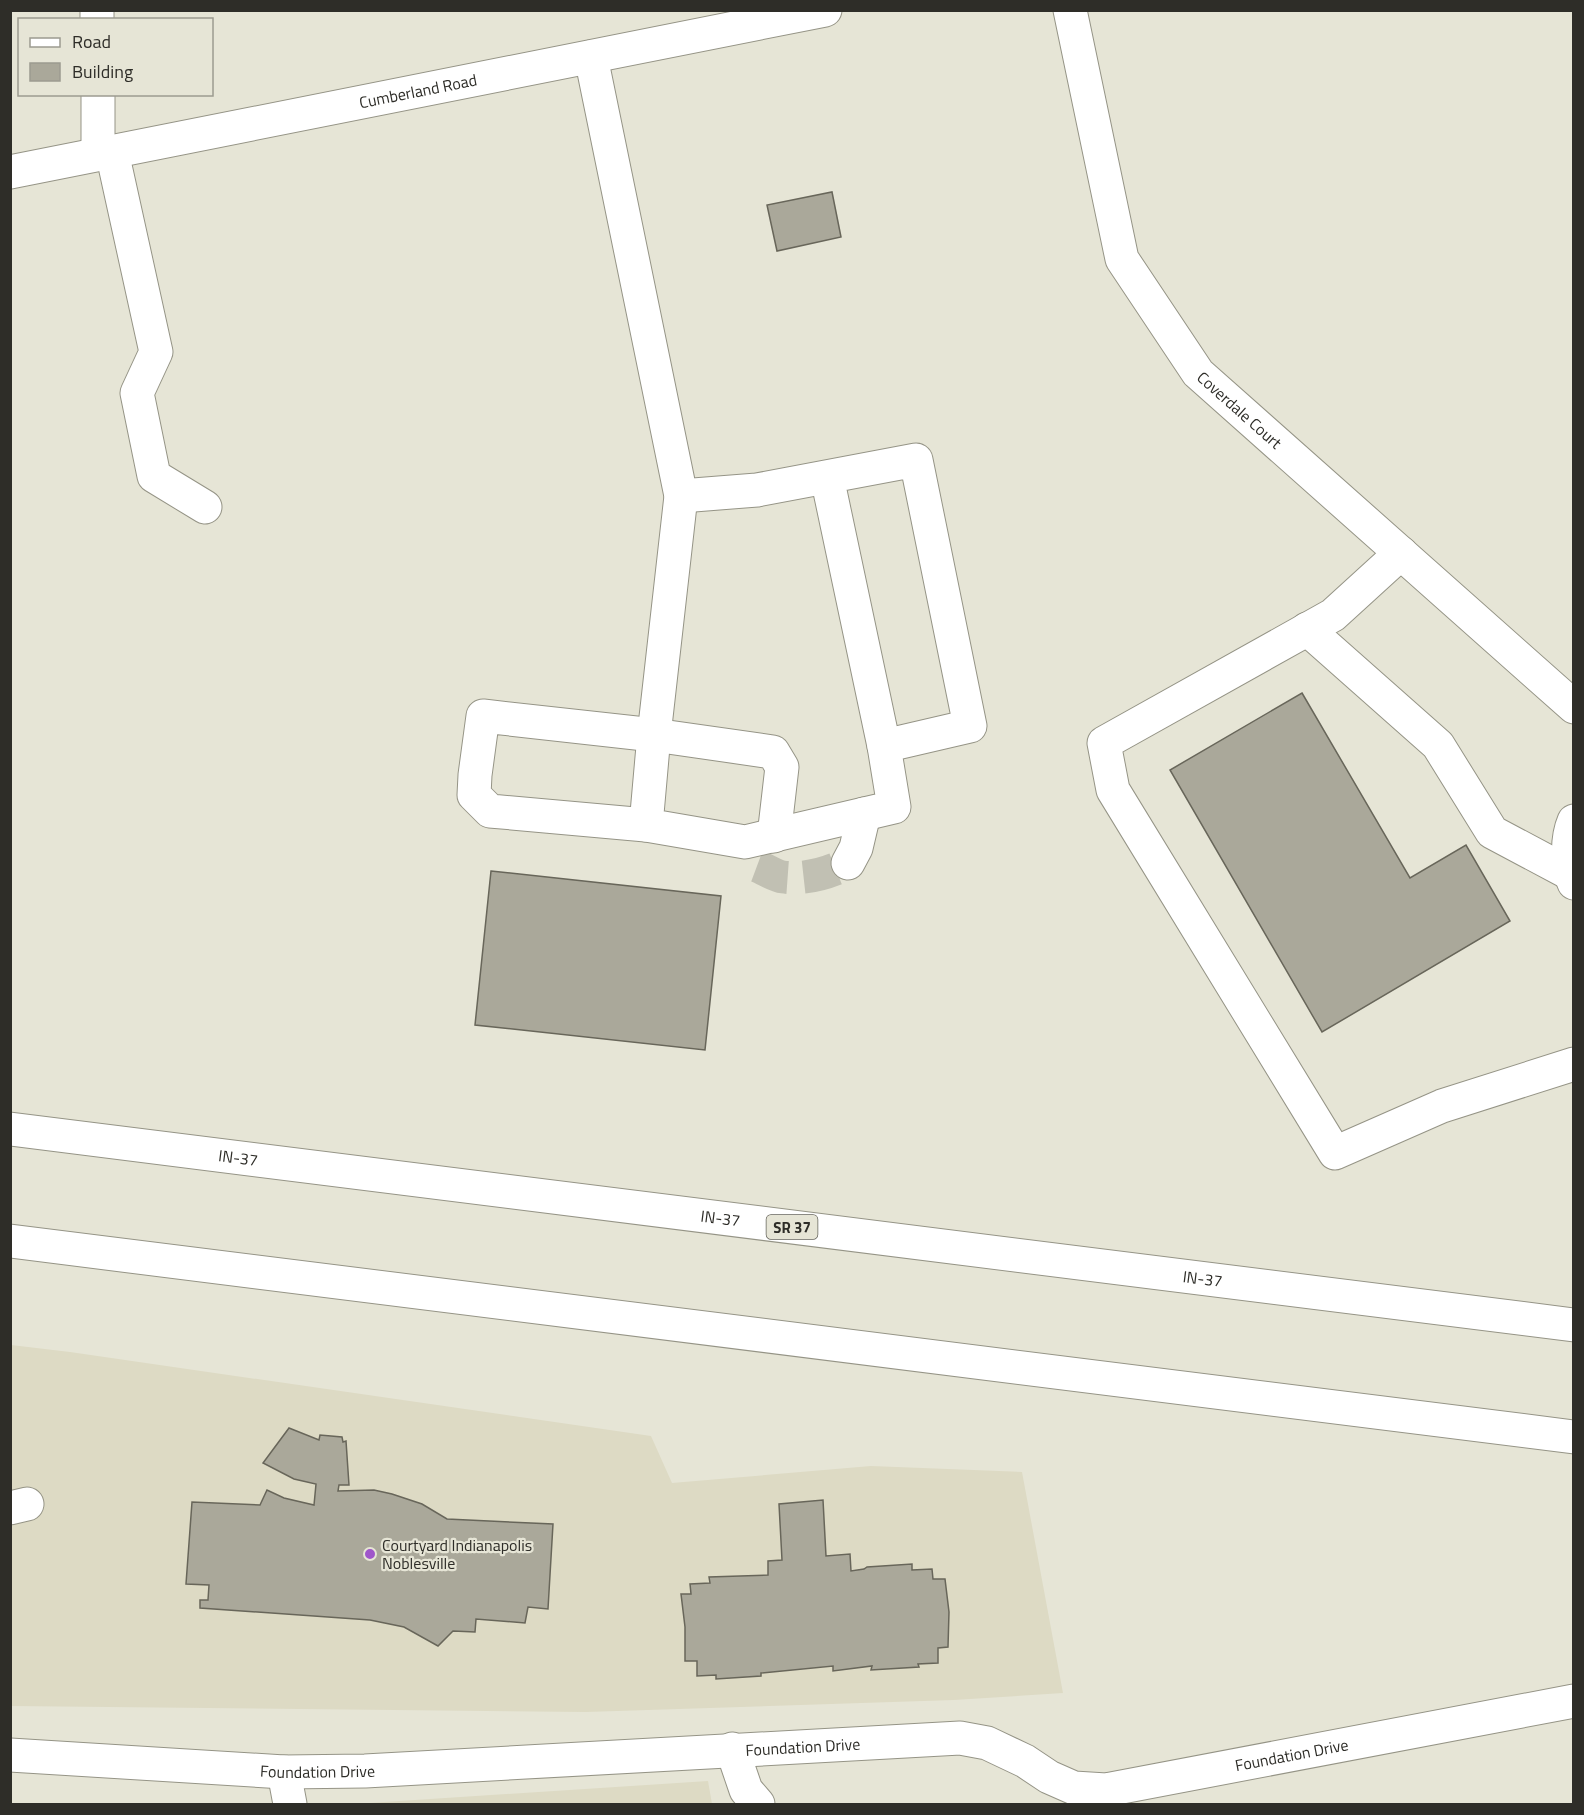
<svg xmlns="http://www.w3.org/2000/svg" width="1584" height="1815" viewBox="0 0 1584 1815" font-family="'Titillium Web',sans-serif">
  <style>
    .built { fill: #dddac4 }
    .building { fill: #aaa89a; stroke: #68665a; stroke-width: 1.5 }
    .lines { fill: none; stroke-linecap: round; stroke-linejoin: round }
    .minor-tunnel { stroke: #c1c0b3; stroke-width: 33; stroke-dasharray: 33 16; stroke-linecap: butt }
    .minor-casing { stroke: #959486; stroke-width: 35 }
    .highway-casing { stroke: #959486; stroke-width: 35 }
    .minor { stroke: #fff; stroke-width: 33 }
    .highway { stroke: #fff; stroke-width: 33 }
    .poi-dot { fill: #9f56ca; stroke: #e6e5d6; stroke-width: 2 }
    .labels { text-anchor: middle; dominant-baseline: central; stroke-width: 4.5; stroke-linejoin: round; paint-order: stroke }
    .shield { fill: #e6e5d6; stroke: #65645c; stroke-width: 1.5 }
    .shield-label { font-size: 15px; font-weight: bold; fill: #2e2d28 }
    .street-label { font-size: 16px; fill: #2e2d28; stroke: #e6e5d6 }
    .poi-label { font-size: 16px; fill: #2e2d28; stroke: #e6e5d6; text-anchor: start }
  </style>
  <rect width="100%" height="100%" fill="#e6e5d6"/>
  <g class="built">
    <polygon points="11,1345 70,1352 651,1436 672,1483 871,1466 1022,1472 1063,1693 954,1700 586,1712 11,1706"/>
    <polygon points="708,1781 712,1804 354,1804"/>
  </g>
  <g class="building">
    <polygon points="832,192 841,237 777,251 767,205"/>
    <polygon points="1302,693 1410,878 1466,845 1510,921 1322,1032 1170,770"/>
    <polygon points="491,871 721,896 705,1050 475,1025"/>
    <polygon points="289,1428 319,1440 320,1435 342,1437 343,1442 346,1441 349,1485 339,1485 338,1491 374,1490 392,1494 422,1504 447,1519 553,1524 548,1609 528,1607 525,1623 476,1619 475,1632 453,1631 438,1646 404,1627 370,1620 200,1608 200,1600 208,1600 209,1585 186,1584 192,1502 260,1505 267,1490 284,1498 314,1505 316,1484 294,1479 263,1463"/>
    <polygon points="823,1500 826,1556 850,1554 851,1571 864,1569 867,1567 912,1564 912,1570 932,1569 933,1579 945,1579 949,1612 948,1647 938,1648 938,1663 918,1664 919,1667 871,1670 872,1666 833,1671 833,1666 761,1673 761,1676 716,1679 716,1675 697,1676 697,1661 685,1661 685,1627 681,1594 691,1594 690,1584 710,1583 709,1577 768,1575 768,1561 782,1560 779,1504"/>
  </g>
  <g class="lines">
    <path class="minor-tunnel" d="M757,866c8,3 18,10 26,11 21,3 47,-4 65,-14"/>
    <defs>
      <g id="minor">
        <polyline points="97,10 97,20"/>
        <path id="s1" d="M1070,10l52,249 76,114 376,334"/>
        <polyline points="591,57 681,496 654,735 646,825 745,842 894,807 884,746"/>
        <polyline points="98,94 98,154"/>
        <polyline points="112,152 156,352 137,393 154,476 205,507"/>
        <path id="s2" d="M10,172l815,-162"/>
        <polyline points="681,496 757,490 916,460 970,726 884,746 827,477"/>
        <polyline points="1401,553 1333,615 1104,743 1113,790 1335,1153 1442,1106 1574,1064"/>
        <polyline points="1307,629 1438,745 1492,832 1569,873"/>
        <path d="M1574,821c-7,16 -8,46 0,62"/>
        <polyline points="646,825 490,811 474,795 475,775 483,716 654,735 773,752 782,767 774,836"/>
        <polyline points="848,863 856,848 864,814"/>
        <polyline points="10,1508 27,1504"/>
        <polyline points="732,1749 746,1790 758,1804"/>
        <path id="s3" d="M10,1755l274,17 81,-1 595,-33 27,5 38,18 24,16 25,11 32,2 468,-89"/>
        <polyline points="284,1772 290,1804"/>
      </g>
      <g id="highway">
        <path id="s4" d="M10,1129l1564,196"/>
        <polyline points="10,1241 1574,1437"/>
      </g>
    </defs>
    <use href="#minor" class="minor-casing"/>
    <use href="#highway" class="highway-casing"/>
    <use href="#minor" class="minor"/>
    <use href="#highway" class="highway"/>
  </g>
  <circle class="poi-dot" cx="370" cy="1554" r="6"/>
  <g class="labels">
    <rect class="shield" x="766.5" y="1215" width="51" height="24" rx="4.5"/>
    <g class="shield-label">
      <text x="792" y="1227">SR 37</text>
    </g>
    <g class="street-label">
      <text stroke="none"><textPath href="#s2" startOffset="416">Cumberland Road</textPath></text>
      <text stroke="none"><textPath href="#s1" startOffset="447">Coverdale Court</textPath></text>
      <text stroke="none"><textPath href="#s4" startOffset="230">IN-37</textPath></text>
      <text stroke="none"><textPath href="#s4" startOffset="716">IN-37</textPath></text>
      <text stroke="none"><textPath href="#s4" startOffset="1202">IN-37</textPath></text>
      <text stroke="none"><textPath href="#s3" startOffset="794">Foundation Drive</textPath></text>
      <text stroke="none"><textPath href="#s3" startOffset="1298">Foundation Drive</textPath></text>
      <text stroke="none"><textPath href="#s3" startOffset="308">Foundation Drive</textPath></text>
    </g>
    <g class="poi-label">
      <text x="382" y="1545">Courtyard Indianapolis<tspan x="382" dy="18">Noblesville</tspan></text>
    </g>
  </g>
  <rect width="1584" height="1815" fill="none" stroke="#2e2d28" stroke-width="24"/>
  <rect x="18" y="18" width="195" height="78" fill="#e6e5d6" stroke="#9c9b90" stroke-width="1.5"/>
  <rect x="30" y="38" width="30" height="9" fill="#ffffff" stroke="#9c9b90" stroke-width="1.5"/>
  <text x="72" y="48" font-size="18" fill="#2e2d28">Road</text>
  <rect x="30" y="63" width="30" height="18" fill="#aaa89a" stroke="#9c9b90" stroke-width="1.5"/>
  <text x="72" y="78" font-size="18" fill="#2e2d28">Building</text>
</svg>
